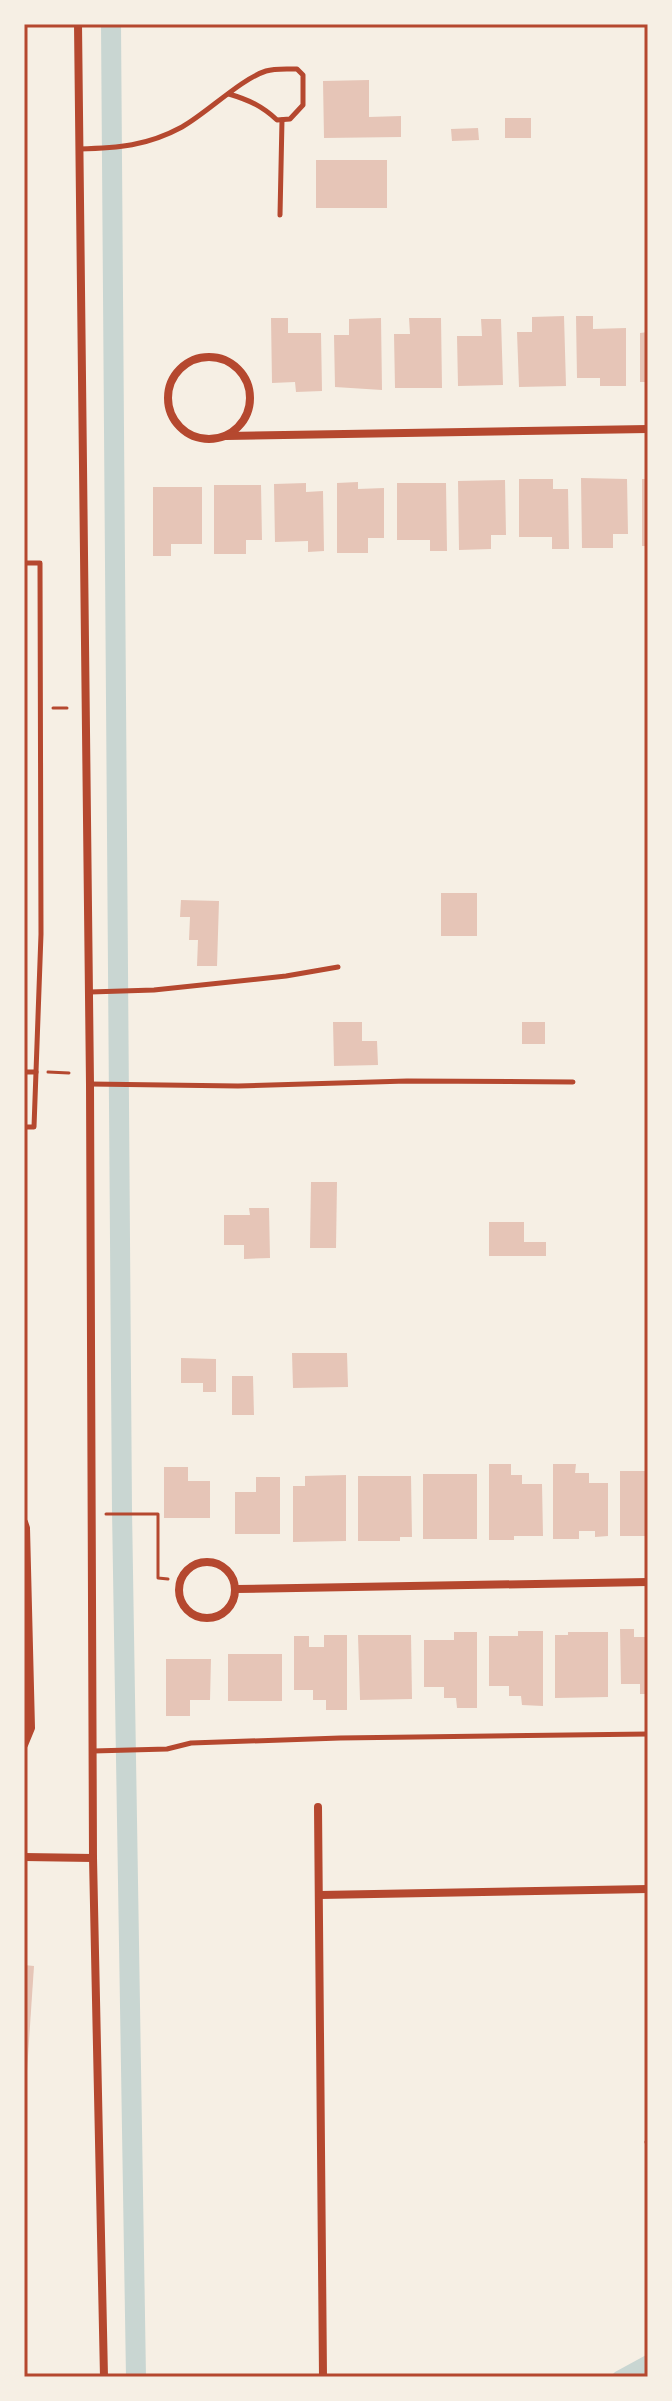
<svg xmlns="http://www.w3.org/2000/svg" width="672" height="2401" viewBox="0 0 672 2401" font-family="Quicksand,sans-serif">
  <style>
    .water { fill: #c9d6d2 }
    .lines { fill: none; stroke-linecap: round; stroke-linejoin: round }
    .canal { stroke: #c9d6d2; stroke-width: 20 }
    .building { fill: #e6c5b7 }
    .path { stroke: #b5482f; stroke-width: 3 }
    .service { stroke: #b5482f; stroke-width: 5 }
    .minor { stroke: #b5482f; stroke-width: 8 }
    .neatline { fill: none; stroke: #b5482f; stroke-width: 3 }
  </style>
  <rect width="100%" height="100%" fill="#f6efe4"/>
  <polygon class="water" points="648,2354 648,2377 610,2377 615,2372"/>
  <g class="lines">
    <polyline class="canal" points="111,24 122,1510 136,2377"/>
  </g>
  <g class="building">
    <polygon points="369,80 369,117 401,116 401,137 324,138 323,81"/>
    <rect x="505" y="118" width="26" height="20"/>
    <polygon points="478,128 479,140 452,141 451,129"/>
    <rect x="316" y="160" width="71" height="48"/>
    <polygon points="564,316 566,386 519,387 517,332 532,332 532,317"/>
    <polygon points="576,316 593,316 593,329 626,328 626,386 600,386 600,378 577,378"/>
    <polygon points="271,318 288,318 288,333 321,333 322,391 296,392 295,382 272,383"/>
    <polygon points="381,318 382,390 335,387 334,335 349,335 349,319"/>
    <polygon points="409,318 441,318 442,388 395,388 394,334 410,334"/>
    <polygon points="481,319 501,319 503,385 458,386 457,336 482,336"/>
    <polygon points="648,332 648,382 640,382 640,333"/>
    <polygon points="581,478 627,479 628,534 613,534 613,548 582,548"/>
    <polygon points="519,479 553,479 553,489 568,489 569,549 552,549 552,537 519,537"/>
    <rect x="642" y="479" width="6" height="67"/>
    <polygon points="505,480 506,535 491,535 491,549 459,550 458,481"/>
    <polygon points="358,482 358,489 384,488 384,538 368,538 368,553 337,553 337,483"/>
    <polygon points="306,483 306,492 323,491 324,551 308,552 308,541 275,542 274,484"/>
    <polygon points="397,483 446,483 447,551 430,551 430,540 397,540"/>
    <polygon points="214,485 261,485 262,540 246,540 246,554 214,554"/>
    <polygon points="153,487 202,487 202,544 171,544 171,556 153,556"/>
    <rect x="441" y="893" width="36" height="43"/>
    <polygon points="181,900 219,901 217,966 197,966 198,940 189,940 190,917 180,917"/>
    <polygon points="333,1022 362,1022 362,1041 377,1041 378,1065 334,1066"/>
    <rect x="522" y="1022" width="23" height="22"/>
    <polygon points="311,1182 337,1182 336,1248 310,1248"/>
    <polygon points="249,1208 269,1208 270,1258 244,1259 244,1245 224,1245 224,1215 250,1215"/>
    <polygon points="489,1222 524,1222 524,1242 546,1242 546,1256 489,1256"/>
    <polygon points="292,1353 347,1353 348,1387 293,1388"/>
    <polygon points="181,1358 216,1359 216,1392 203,1392 203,1383 181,1383"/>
    <polygon points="232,1376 253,1376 254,1415 232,1415"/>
    <polygon points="489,1464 511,1464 511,1475 522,1475 522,1484 542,1484 543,1536 514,1536 514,1540 489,1540"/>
    <polygon points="553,1464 576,1464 575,1473 589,1473 589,1483 608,1483 608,1536 595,1537 595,1531 579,1531 579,1539 553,1539"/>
    <polygon points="164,1467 188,1467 188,1481 210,1481 210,1518 164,1518"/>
    <rect x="620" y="1471" width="28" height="65"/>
    <rect x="423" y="1474" width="54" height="65"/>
    <polygon points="346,1475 346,1541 293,1542 293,1486 305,1486 305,1476"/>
    <polygon points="358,1476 411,1476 412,1537 400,1537 400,1541 358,1541"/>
    <polygon points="256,1477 280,1477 280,1534 235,1534 235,1492 256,1492"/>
    <polygon points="620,1629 634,1629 634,1637 648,1637 648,1694 640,1694 640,1684 621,1684"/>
    <polygon points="518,1631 543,1631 543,1706 522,1705 521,1696 509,1696 509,1686 489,1686 489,1636 518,1636"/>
    <polygon points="454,1632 477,1632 477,1708 457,1708 456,1698 444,1698 444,1687 424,1687 424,1640 454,1640"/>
    <polygon points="568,1632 608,1632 608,1697 555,1698 555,1635 568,1635"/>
    <polygon points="324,1635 347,1635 347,1710 326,1710 326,1700 313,1700 313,1690 294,1690 294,1636 309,1636 309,1647 324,1647"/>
    <polygon points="358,1635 411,1635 412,1699 360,1700"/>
    <rect x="228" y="1654" width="54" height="47"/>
    <polygon points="166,1659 211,1659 210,1700 190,1700 190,1716 166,1716"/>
    <polygon points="24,1965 34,1966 26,2086 24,2086"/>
  </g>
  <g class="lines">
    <g class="path">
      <polyline points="53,708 67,708"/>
      <polyline points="48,1072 69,1073"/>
      <polyline points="106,1514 158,1514 158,1578 168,1579"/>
    </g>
    <g class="service">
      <path d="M79,149c39,-1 68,-3 103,-22 25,-14 59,-48 84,-56 9,-3 21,-2 31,-2l6,6v30l-13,14 -13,1c-15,-14 -28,-20 -48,-26"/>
      <polyline points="280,215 282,120"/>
      <polyline points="24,563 40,563 41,934 34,1127 24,1127"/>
      <polyline points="90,992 154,990 286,976 338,967"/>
      <polyline points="24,1072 36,1072"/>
      <polyline points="90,1084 238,1086 407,1081 573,1082"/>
      <polyline points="93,1751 167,1749 191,1743 340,1738 648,1734"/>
      <polyline points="647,2142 648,2142"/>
    </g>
    <g class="minor">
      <polyline points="78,24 90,1084 93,1858 104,2377"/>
      <circle cx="209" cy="398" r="41"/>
      <polyline points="226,436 648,429"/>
      <polyline points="24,1522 26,1528 31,1728 24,1745"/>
      <circle cx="207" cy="1590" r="28"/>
      <polyline points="236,1589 648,1582"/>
      <polyline points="318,1807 323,2377"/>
      <polyline points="24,1857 93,1858"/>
      <polyline points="320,1895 648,1889"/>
    </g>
  </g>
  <rect width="672" height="2401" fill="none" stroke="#f6efe4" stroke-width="52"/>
  <rect x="26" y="26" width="620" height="2349" class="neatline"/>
</svg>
